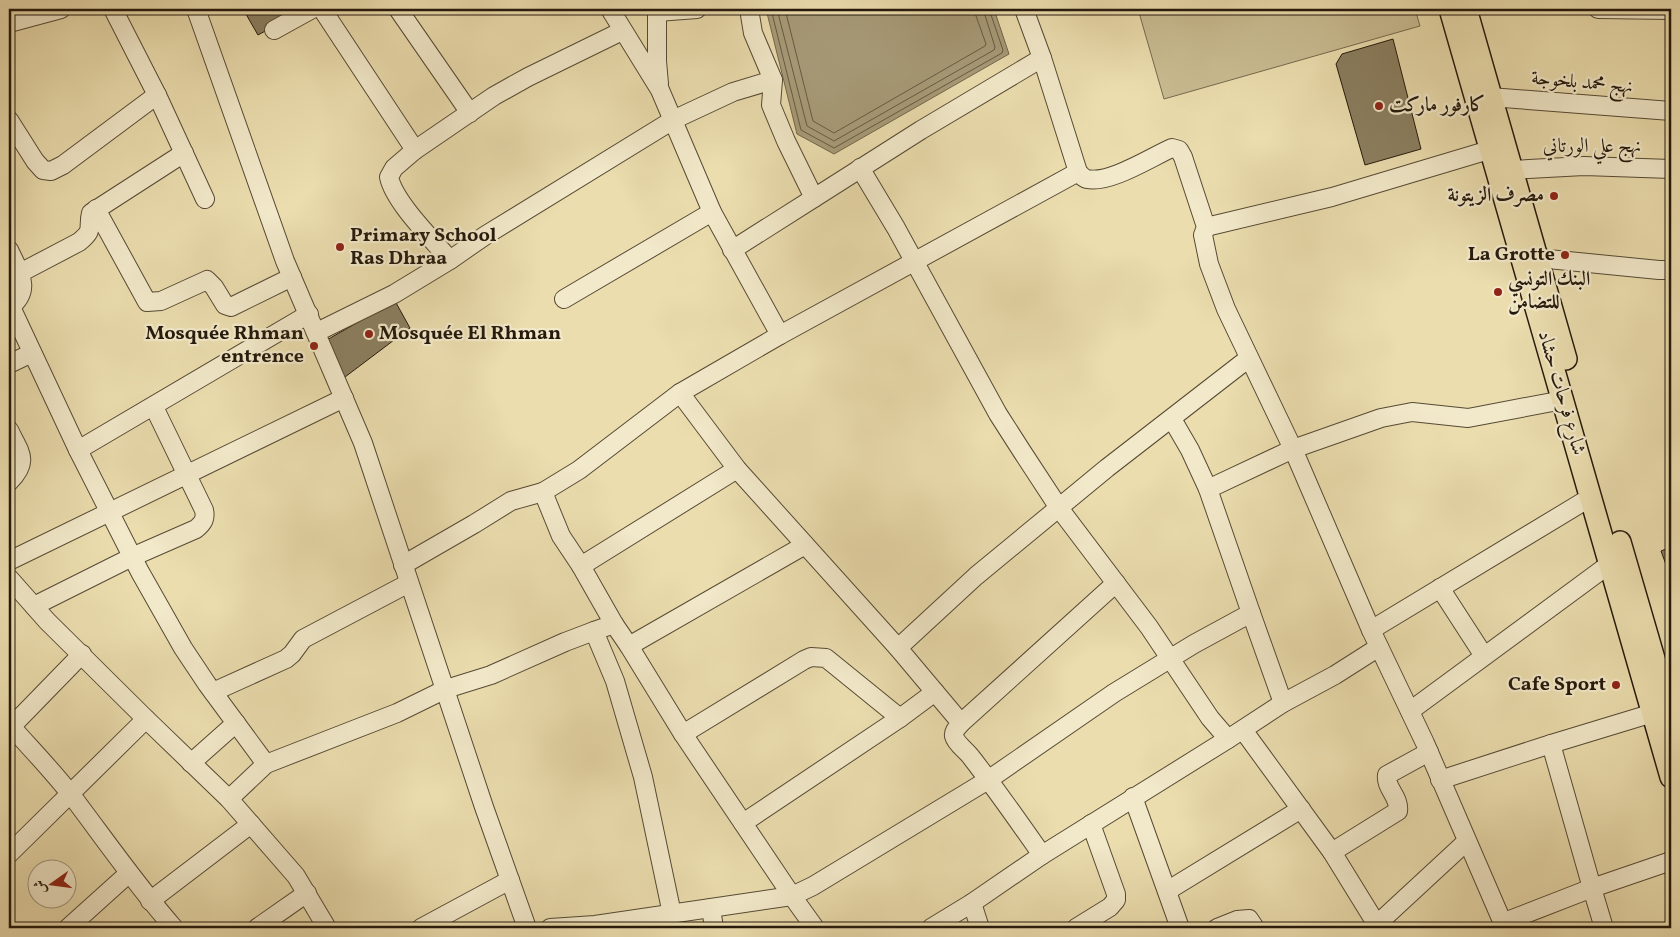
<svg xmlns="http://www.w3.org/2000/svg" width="1680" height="937" viewBox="0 0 1680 937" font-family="Vollkorn,Amiri,serif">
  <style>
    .green { fill: #c9bc92; stroke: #766a4f }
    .water { fill: #a79a77; stroke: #73664c }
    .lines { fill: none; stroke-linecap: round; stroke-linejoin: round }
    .shore { stroke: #665a42; stroke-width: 1 }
    .building { fill: #8b7f60; stroke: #24190c }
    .minor-casing { stroke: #564a34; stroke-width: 20 }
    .major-casing { stroke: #24190c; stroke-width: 24 }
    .minor { stroke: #f2e9ca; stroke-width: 18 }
    .major { stroke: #ebddae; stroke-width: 21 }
    .poi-dot { fill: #8f2418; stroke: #f2e9ca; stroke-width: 2 }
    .labels { text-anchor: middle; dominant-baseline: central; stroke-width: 4.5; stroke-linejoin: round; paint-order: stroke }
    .street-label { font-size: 20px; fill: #24190c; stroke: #f2e9ca }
    .poi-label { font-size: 20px; font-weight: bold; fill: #24190c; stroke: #f2e9ca; text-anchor: start }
  </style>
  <rect width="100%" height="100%" fill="#ebddae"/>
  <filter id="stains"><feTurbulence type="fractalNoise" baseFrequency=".004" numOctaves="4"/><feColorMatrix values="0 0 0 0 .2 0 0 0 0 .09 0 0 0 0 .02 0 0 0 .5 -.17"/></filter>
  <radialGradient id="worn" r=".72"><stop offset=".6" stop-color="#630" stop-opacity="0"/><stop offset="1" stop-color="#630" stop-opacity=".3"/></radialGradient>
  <polygon class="green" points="1138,9 1415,9 1420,26 1164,99"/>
  <polygon class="water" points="766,9 994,9 1009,54 834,154 797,134"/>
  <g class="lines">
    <g class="shore">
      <polyline points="771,9 801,130 834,148 1002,53 1003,50 989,9"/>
      <polyline points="777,9 807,126 834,141 994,50 995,47 983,9"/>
      <polyline points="785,9 813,121 834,133 985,46 986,44 976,16 975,9"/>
    </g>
  </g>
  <g class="building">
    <polygon points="243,9 296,9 298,13 258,35"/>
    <polygon points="1393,39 1421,149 1365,165 1336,64 1342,54"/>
    <polygon points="395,301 410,328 341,380 325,341"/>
    <polygon points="1671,547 1671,569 1668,570 1661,551"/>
  </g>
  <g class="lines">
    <defs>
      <g id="minor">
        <polyline points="113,9 157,95 205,199"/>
        <polyline points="196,9 285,261 363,443 484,807 527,928"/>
        <polyline points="322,9 415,150"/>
        <polyline points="398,9 470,113"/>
        <polyline points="610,9 660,90 712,212 780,335"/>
        <polyline points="657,9 657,61 659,84"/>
        <polyline points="749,9 753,33 773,80 771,105 786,141 814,198 921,130 1042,58"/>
        <path d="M1024,9l18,49 36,114c3,3 5,6 9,7 23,5 64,-22 85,-31l7,2 4,7 23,70 -3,8 6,29 17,45 67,140 78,181 54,113 80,185"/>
        <polyline points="1598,9 1671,10"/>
        <polyline points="657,12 697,9"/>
        <polyline points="9,23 61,9"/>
        <polyline points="274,30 312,9"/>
        <polyline points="1490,97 1671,111"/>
        <polyline points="9,120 35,161 43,170 51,171 63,165 157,95"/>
        <polyline points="860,168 896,228 998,414 1023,453 1059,508 1149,627 1210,718 1228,739"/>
        <polyline points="96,209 147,302 161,301 207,280 214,287 225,305 231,307 292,277"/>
        <polyline points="1206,227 1332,197 1489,150 1494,152 1512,170 1584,166 1671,169"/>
        <path d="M9,250c10,22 24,40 0,58"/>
        <polyline points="732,250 814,198"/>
        <polyline points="1538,258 1659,270 1671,270"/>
        <path d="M450,260c-17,-20 -56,-58 -61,-83l5,-9 21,-18 79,-54 34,-19 94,-46"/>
        <path d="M20,273l59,-31c16,-13 8,-13 12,-29l93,-60"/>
        <polyline points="564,299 712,212"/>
        <polyline points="11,307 78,450"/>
        <polyline points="317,332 394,294 450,260 486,235 673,120 733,92 773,80"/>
        <polyline points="9,364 32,353"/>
        <polyline points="1172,419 1190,450 1208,489 1251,613"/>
        <path d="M9,430c11,23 21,31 0,52"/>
        <polyline points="1208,489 1293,449 1381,418 1412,412 1468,418 1563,400"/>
        <polyline points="9,561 344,398"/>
        <polyline points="403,565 474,524 511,501 543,492"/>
        <polyline points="581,566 737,469"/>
        <polyline points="9,578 47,621 146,719 229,799 296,876 327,928"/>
        <polyline points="1440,588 1484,656"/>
        <path d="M34,606l98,-49 64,-28c7,-6 10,-10 8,-19l-50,-103"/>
        <polyline points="614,624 629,646 683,734 792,896 815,928"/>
        <polyline points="1371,630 1591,497"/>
        <polyline points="629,646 805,545"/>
        <polyline points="898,648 976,576 1107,468 1249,358"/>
        <polyline points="213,692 286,659 292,654 303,639 409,583"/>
        <polyline points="1410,711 1611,563"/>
        <polyline points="961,723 898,648 737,469 680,393 780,335 1078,172"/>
        <path d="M9,724c21,24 43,46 63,72 34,45 65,90 102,132"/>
        <polyline points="9,729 82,654"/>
        <polyline points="1243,730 1332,852 1377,925"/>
        <polyline points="683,734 804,660 811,657 826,658 900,718"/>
        <polyline points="1551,744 1592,888 1604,928"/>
        <polyline points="191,763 236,723"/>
        <polyline points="266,764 207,684 183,648 140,572 78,450 309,314"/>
        <polyline points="1440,780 1551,744 1653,713"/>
        <polyline points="1133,797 1180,928"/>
        <polyline points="229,799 266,764 397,713 446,689 491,675 565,642 594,631"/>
        <polyline points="743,823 900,718 935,692"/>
        <path d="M1332,852l66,-41c2,-14 -13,-23 -11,-36l42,-23"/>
        <polyline points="9,854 146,719"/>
        <path d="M1042,855c-23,-33 -46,-66 -71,-98 -4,-6 -15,-13 -17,-21 -1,-5 4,-9 7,-13l155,-140"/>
        <polyline points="1167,891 1301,809"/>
        <polyline points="150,901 251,824"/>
        <polyline points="972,903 980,928"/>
        <polyline points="711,908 714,928"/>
        <polyline points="672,914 643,777 615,681 594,631 614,624 581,566 561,536 543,492 579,470 680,393"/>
        <polyline points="1502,923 1592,888 1671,861"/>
        <polyline points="68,928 128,874"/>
        <polyline points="257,928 307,893"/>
        <polyline points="421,928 510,880"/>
        <polyline points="550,928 595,925 792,896 813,886 988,780 1114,693 1194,644 1251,613 1283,703"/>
        <polyline points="931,928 972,903 1042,855 1228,739 1283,703 1335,675 1379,647"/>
        <polyline points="1076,928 1110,907 1116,900 1116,894 1091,824"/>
        <polyline points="1217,928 1237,920 1249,919 1255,928"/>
        <polyline points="1373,928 1467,841"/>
      </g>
      <g id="major">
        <polyline points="1450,9 1671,777"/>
        <polyline points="1466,9 1566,359"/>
        <polyline points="1620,542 1671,717"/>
      </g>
    </defs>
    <use href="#minor" class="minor-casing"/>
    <use href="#major" class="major-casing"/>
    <use href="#minor" class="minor"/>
    <use href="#major" class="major"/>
  </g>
  <g class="poi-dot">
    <circle cx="1379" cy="106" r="5"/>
    <circle cx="1554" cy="196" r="5"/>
    <circle cx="340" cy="247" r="5"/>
    <circle cx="1565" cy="255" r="5"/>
    <circle cx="1498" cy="292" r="5"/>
    <circle cx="369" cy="334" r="5"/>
    <circle cx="314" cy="346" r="5"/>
    <circle cx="1616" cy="685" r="5"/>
  </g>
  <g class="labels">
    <g class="street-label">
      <text transform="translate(1582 83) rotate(5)">نهج محمد بلخوجة</text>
      <text x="1592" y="147">نهج علي الورتاني</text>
      <text transform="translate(1561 393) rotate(74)">شارع فرحات حشاد</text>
    </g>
    <g class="poi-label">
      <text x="1389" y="106">كارفور ماركت</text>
      <text x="1544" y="196" text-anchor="end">مصرف الزيتونة</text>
      <text x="350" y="236">Primary School<tspan x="350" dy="23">Ras Dhraa</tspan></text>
      <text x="1555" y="255" text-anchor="end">La Grotte</text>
      <text x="1508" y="280">البنك التونسي<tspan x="1508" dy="23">للتضامن</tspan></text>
      <text x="304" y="334" text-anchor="end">Mosquée Rhman<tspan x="304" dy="23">entrence</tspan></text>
      <text x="379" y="334">Mosquée El Rhman</text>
      <text x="1606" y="685" text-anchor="end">Cafe Sport</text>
    </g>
  </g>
  <rect width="1680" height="937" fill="none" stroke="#ebddae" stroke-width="30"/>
  <rect x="10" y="10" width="1660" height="917" fill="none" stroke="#24190c" stroke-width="2.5"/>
  <rect x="15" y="15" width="1650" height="907" fill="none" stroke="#24190c"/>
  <g transform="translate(52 884) rotate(256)"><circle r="24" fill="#f2e9ca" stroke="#a0967e"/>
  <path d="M0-4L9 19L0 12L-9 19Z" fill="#8f2418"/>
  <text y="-8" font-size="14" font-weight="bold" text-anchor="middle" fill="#24190c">ش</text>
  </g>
  <rect width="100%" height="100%" filter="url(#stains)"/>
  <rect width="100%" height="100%" fill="url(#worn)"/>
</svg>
